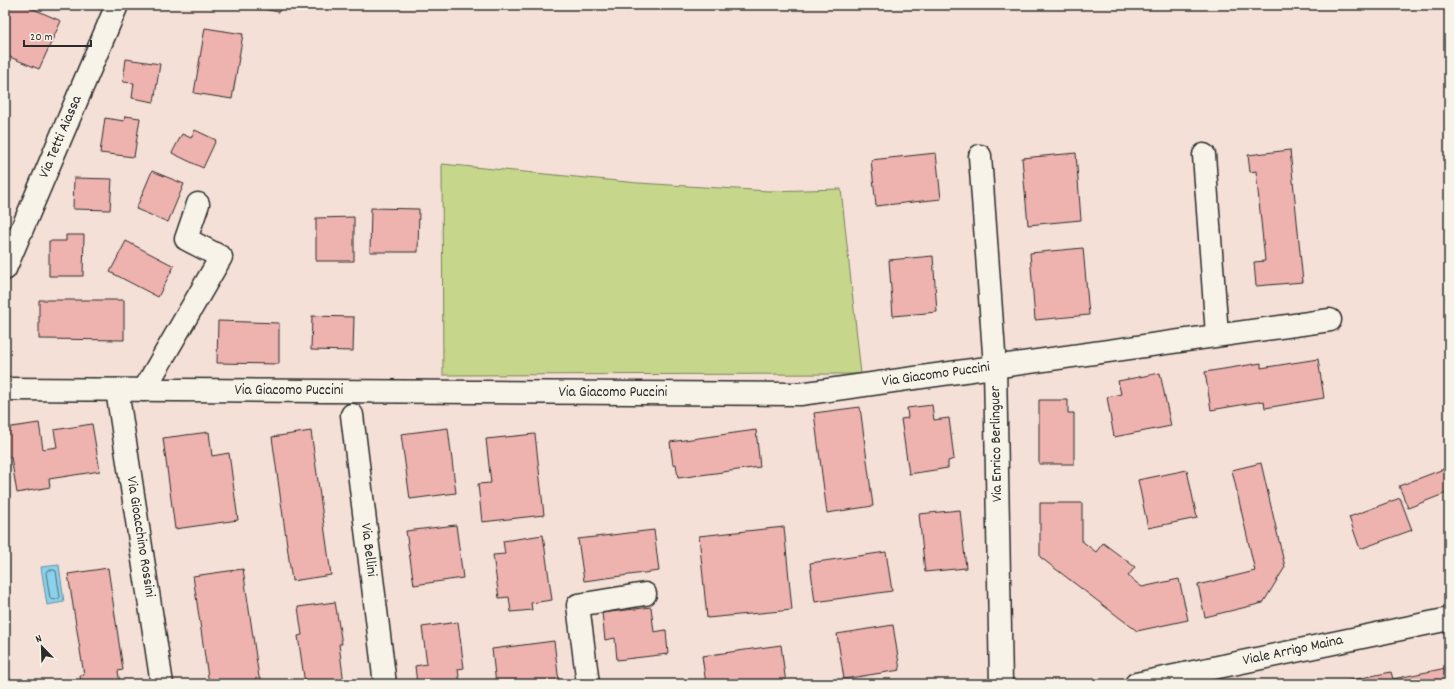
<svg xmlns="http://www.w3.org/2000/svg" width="1454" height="689" viewBox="0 0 1454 689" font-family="Dekko,sans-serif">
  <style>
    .green { fill: #c6d78b; stroke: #78815b }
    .water { fill: #8bd1ec; stroke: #658f9f }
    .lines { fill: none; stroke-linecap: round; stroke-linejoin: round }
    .shore { stroke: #516d78; stroke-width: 1 }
    .building { fill: #efb3af; stroke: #2b2b2b }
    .minor-casing { stroke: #2b2b2b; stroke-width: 25 }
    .minor { stroke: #f7f3e8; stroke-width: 22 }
    .labels { text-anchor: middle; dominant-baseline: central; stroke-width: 3; stroke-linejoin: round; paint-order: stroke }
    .street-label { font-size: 15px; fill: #2b2b2b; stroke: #f7f3e8 }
  </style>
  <rect width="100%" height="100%" fill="#f5e0d7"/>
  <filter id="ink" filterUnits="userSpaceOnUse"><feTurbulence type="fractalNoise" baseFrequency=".025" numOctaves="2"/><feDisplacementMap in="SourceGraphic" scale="8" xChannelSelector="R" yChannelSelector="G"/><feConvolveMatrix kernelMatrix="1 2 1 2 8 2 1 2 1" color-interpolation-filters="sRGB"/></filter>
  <g filter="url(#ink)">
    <polygon class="green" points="442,164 638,183 769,191 841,189 861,374 443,375"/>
    <polygon class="water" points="59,565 64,602 47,605 41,567"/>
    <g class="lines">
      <polygon class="shore" points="48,570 54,570 56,571 60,597 58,599 52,600 50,598 46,573"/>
    </g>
    <g class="building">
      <polygon points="5,5 24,5 61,21 39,69 5,55"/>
      <polygon points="257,5 280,5 279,12 257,8"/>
      <polygon points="205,28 243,34 232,99 194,93"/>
      <polygon points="126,59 160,64 154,102 132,98 134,83 123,82"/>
      <polygon points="125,116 140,118 134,157 100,153 105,118 124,121"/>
      <polygon points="195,130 216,140 203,168 172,153 182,134 191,138"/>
      <polygon points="1290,150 1303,282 1256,286 1254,262 1265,261 1256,171 1250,172 1248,155"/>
      <polygon points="936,153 941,199 876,206 871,160"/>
      <polygon points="1076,153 1081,220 1028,225 1022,158"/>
      <polygon points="152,171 184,184 168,222 136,209"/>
      <polygon points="74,178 112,179 110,210 73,209"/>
      <polygon points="371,208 419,209 418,252 370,252"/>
      <polygon points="354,217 354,261 316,261 316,218"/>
      <polygon points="66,235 84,235 83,276 49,276 49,241 66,241"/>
      <polygon points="126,241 174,266 158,297 110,272"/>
      <polygon points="1083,248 1089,315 1035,320 1030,253"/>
      <polygon points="933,256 937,312 893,316 889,260"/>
      <polygon points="39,300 124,300 124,340 39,339"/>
      <polygon points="312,316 354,317 353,351 311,350"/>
      <polygon points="218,321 279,323 279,364 217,363"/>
      <polygon points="1318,359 1324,398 1265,408 1264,401 1211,410 1205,372 1261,363 1261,368"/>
      <polygon points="1160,373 1171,426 1114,437 1107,397 1121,394 1118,381"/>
      <polygon points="1039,400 1068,400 1068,413 1074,413 1074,464 1039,464"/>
      <polygon points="932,405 934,420 949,418 954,459 948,461 948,468 909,474 901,419 908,418 907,408"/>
      <polygon points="860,407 873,506 827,513 814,413"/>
      <polygon points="39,423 43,449 57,447 54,430 92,424 100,471 49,479 50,487 17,493 11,457 5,458 5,428"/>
      <polygon points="448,428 456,493 410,499 401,434"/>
      <polygon points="756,430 760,467 678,478 676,464 673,465 670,442"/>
      <polygon points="311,431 331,575 292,581 272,437"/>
      <polygon points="209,432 212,456 229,453 238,520 175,529 163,438"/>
      <polygon points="535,434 544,515 482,522 478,484 491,483 486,439"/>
      <polygon points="1261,463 1285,567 1263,603 1205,617 1198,585 1255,571 1232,470"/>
      <polygon points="1449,467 1449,492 1408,508 1399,486"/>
      <polygon points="1187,470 1197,518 1148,528 1138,480"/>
      <polygon points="1400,498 1412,530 1360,549 1349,517"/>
      <polygon points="1040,503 1082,503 1082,541 1096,552 1103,543 1135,567 1128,576 1142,587 1179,579 1188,620 1137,631 1040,557"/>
      <polygon points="960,510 966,568 925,572 919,514"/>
      <polygon points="456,525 463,578 414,585 406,531"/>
      <polygon points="784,527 792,610 707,618 699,536"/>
      <polygon points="654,530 659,571 584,581 578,539"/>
      <polygon points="543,535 552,600 531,603 532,610 511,612 509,597 499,598 493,555 505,554 503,541"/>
      <polygon points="886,552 892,591 815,602 810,563"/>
      <polygon points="108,568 123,670 118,671 120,684 81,684 80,675 84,675 68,574"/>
      <polygon points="243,569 260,684 209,684 193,576"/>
      <polygon points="335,602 342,644 339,644 344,684 305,684 298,636 302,635 298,607"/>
      <polygon points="651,607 654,632 666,630 668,654 617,660 615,638 605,640 602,613"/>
      <polygon points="458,622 464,668 458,669 460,684 417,684 415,666 427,664 422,627"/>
      <polygon points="893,625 900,670 844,679 837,634"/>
      <polygon points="554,641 559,682 544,684 496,684 492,649"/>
      <polygon points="781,645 786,684 706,684 702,656"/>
      <polygon points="1446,668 1449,684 1332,684 1391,672 1393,679"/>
    </g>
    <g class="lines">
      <defs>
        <g id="minor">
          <polyline points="1204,155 1217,335"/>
          <polyline points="980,156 995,367 1001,684"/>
          <polyline points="5,269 117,5"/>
          <polyline points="5,389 800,394 1330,320"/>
          <polyline points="117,390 162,684"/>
          <polyline points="144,390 221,257 186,239 198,204"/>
          <polyline points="352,415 385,684"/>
          <polyline points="588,684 578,605 645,594"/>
          <polyline points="1136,684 1449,619"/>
        </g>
      </defs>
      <use href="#minor" class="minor-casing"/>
      <use href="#minor" class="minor"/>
    </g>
  </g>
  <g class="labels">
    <g class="street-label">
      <text transform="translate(61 137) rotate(-67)">Via Tetti Aiassa</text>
      <text transform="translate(936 375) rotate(-8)">Via Giacomo Puccini</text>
      <text x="289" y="391">Via Giacomo Puccini</text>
      <text x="613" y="393">Via Giacomo Puccini</text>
      <text transform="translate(997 444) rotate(-91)">Via Enrico Berlinguer</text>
      <text transform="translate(140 537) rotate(81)">Via Gioacchino Rossini</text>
      <text transform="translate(368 550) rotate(83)">Via Bellini</text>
      <text transform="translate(1293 651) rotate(-12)">Viale Arrigo Maina</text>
    </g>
  </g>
  <rect width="1454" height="689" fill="none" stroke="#f7f3e8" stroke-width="20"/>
  <rect x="10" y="10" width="1434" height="669" fill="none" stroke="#2b2b2b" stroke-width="1.5" filter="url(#ink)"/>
  <g transform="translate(42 647) rotate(337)" stroke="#f7f3e8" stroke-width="3" paint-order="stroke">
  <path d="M0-3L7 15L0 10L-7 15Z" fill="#2b2b2b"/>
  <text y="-6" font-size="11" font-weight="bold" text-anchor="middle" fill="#2b2b2b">N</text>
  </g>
  <path d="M24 40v6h67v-6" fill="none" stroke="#2b2b2b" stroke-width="2"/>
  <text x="30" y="40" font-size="12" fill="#2b2b2b" stroke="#f7f3e8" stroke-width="3" paint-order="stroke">20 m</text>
</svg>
